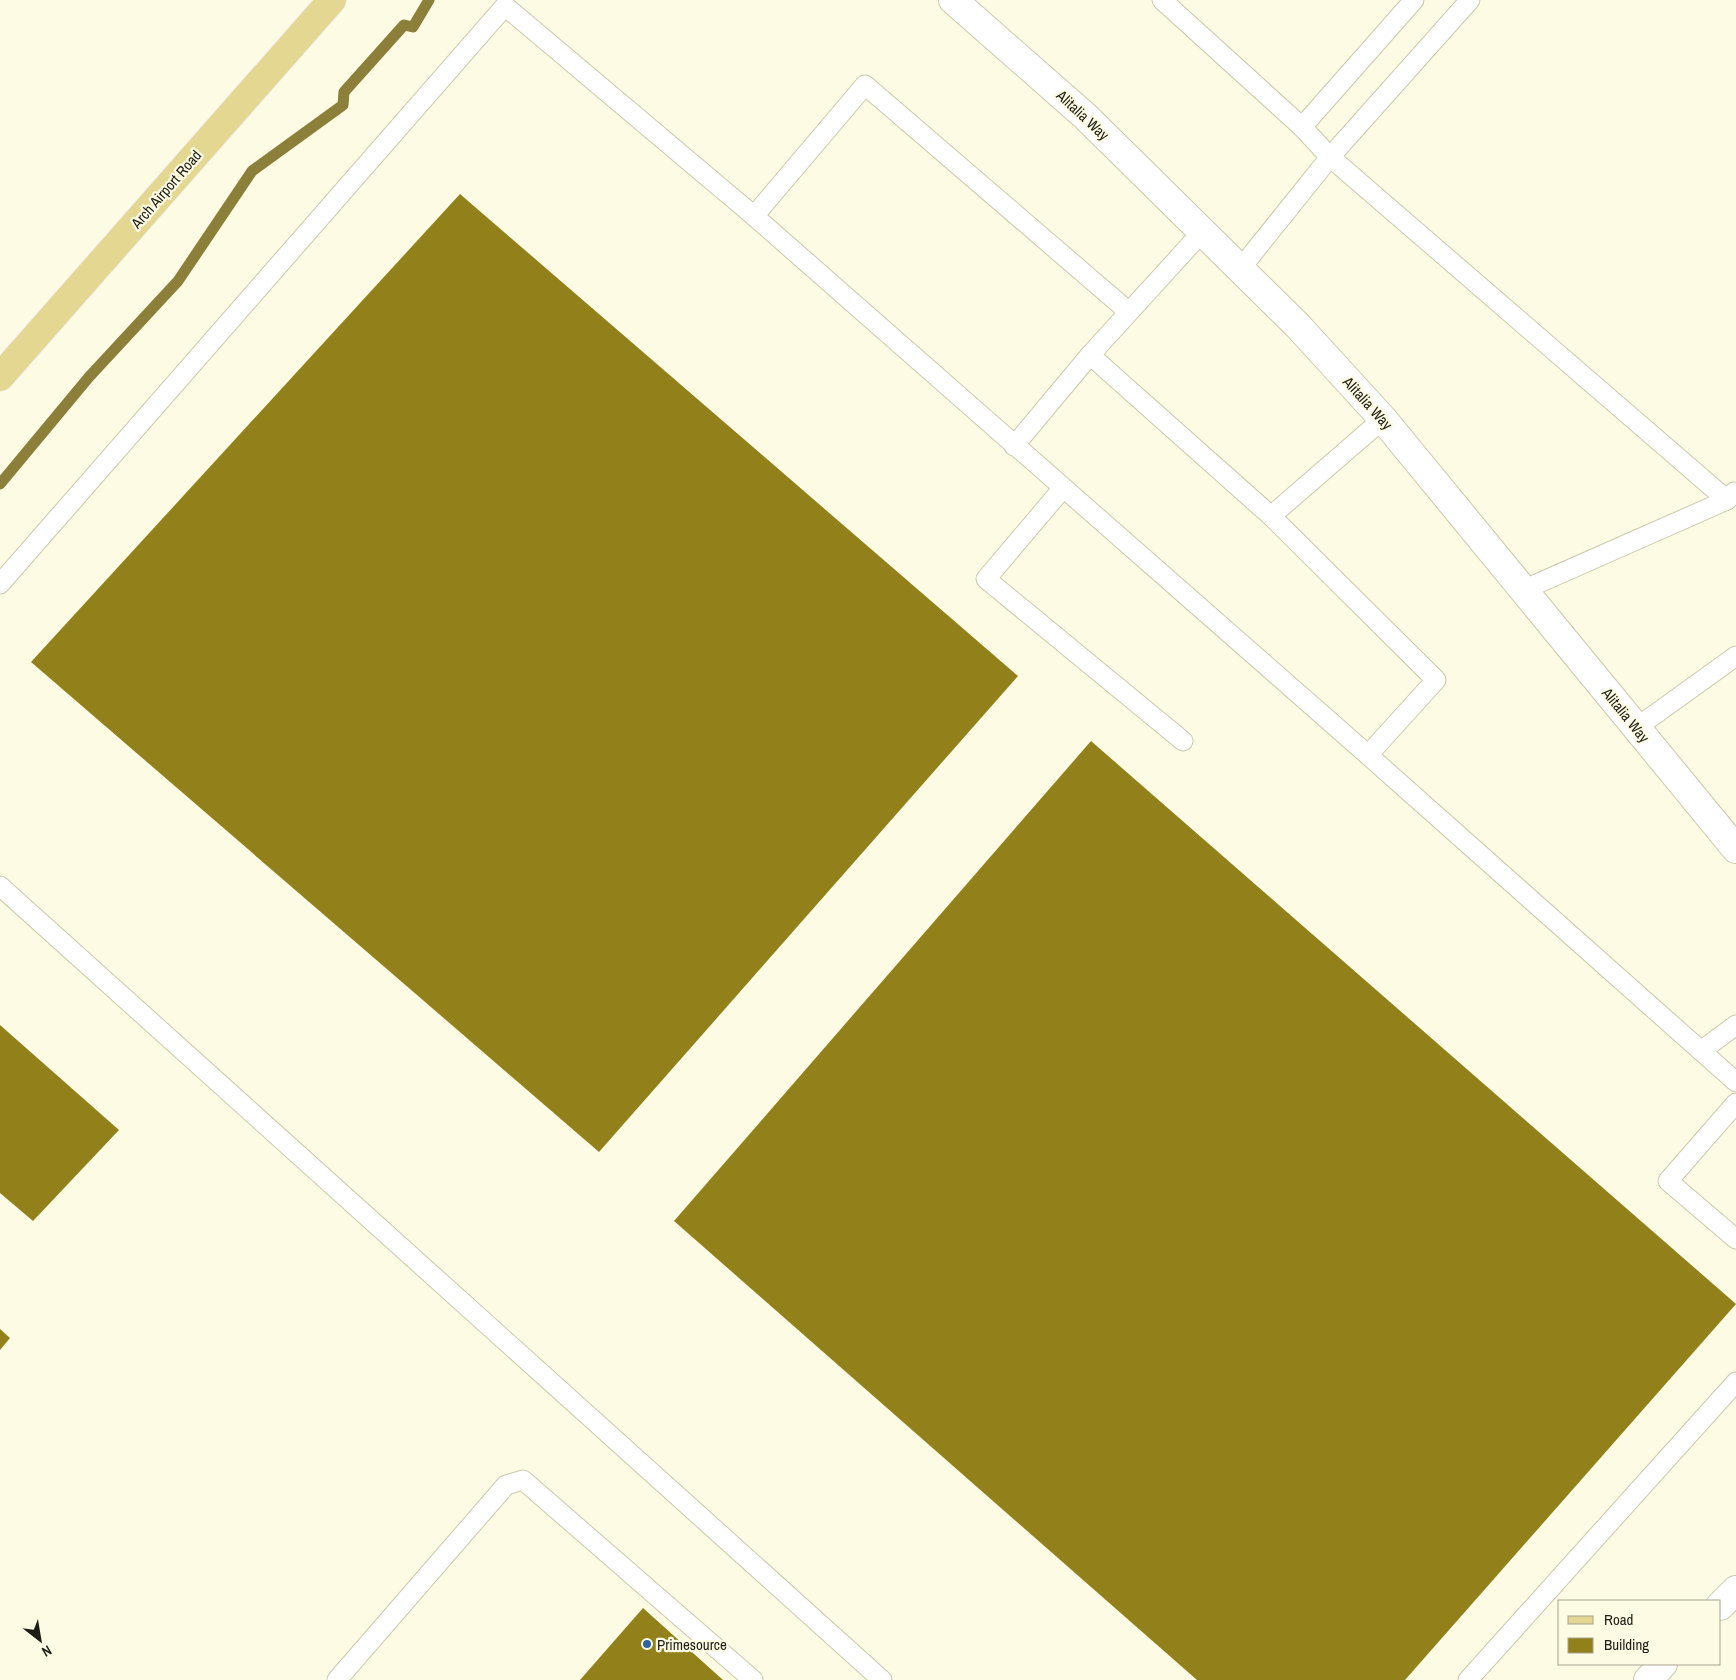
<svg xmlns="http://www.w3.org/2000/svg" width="1736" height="1680" viewBox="0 0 1736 1680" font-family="'Archivo Narrow',sans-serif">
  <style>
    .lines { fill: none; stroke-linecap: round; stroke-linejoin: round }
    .stream { stroke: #8b7f3a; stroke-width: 11 }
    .building { fill: #92811b }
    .lane-casing { stroke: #ccc8ac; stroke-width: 21 }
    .street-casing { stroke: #ccc8ac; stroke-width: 30 }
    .secondary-casing { stroke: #ccc8ac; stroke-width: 30 }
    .primary-casing { stroke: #f2f1f1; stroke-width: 30 }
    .lane { stroke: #fff; stroke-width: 19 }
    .street { stroke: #fff; stroke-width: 28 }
    .secondary { stroke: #fff; stroke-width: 28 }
    .primary { stroke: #e3d791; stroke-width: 28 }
    .poi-dot { fill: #2a669d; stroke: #fefbe4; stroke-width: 2 }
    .labels { text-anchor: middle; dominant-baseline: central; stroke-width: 4.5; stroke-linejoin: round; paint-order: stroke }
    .street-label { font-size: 15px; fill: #1e1d13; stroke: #fefbe4 }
    .poi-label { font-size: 15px; fill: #1e1d13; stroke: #fefbe4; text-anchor: start }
  </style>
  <rect width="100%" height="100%" fill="#fefbe4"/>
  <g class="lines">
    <polyline class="stream" points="0,484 89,377 178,281 252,171 343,105 344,92 404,25 413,27 429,0"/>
  </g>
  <g class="building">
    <polygon points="460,194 1018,676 599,1152 31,662"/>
    <polygon points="1091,741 1736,1304 1405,1680 1197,1680 674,1221"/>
    <polygon points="0,1025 119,1130 33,1221 0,1193"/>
    <polygon points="0,1329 10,1338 0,1350"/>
    <polygon points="643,1608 723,1680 580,1680"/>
  </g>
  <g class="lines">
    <defs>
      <g id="lane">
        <polyline points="1162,0 1302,127 1330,157 1727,500"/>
        <polyline points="1302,127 1414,0"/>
        <polyline points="754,216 865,85 1129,312"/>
        <polyline points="1241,268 1330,157 1470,0"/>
        <polyline points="1090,355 1271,516 1436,680 1368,755"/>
        <polyline points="1014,446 1090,355 1203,231"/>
        <polyline points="1063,488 986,579 1183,741"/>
        <polyline points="1271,516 1383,419"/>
        <polyline points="0,584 505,6 754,216 1368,755 1736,1082"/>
        <polyline points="1523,590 1727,500 1734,492"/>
        <polyline points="1636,728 1736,656"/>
        <polyline points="0,886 882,1680"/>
        <polyline points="1701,1051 1736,1025"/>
        <polyline points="1736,1103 1668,1181 1736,1239"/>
        <polyline points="337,1680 506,1485 523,1480 753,1680"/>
        <polyline points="1468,1680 1736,1382"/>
      </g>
      <polyline id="street" points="953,0 1085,116 1298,326 1383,419 1736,849"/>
      <g id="secondary">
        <polyline points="1720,1606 1736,1590"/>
        <polyline points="1648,1680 1663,1664"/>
      </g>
      <polyline id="primary" points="0,377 332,0"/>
    </defs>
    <use href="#lane" class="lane-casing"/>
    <use href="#street" class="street-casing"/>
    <use href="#secondary" class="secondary-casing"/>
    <use href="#primary" class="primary-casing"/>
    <use href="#lane" class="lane"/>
    <use href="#street" class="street"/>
    <use href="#secondary" class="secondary"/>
    <use href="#primary" class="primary"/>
  </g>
  <circle class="poi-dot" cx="647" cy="1644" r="5"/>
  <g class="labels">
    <g class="street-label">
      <text transform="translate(1083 115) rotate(43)">Alitalia Way</text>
      <text transform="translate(166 189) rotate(-49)">Arch Airport Road</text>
      <text transform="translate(1368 403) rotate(48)">Alitalia Way</text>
      <text transform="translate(1626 715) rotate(51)">Alitalia Way</text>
    </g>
    <g class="poi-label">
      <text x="657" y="1644">Primesource</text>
    </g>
  </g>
  <rect x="1558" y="1600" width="162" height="65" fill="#fefbe4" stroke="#a4a290"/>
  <rect x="1568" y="1616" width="25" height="8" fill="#e3d791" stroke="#a4a290"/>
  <text x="1604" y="1625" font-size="15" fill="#1e1d13">Road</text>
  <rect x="1568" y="1638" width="25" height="15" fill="#92811b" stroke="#a4a290"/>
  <text x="1604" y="1650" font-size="15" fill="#1e1d13">Building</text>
  <g transform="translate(40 1640) rotate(149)" stroke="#fefbe4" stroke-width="4" paint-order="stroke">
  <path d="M0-4L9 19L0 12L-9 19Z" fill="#1e1d13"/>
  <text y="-8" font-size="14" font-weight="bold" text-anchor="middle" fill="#1e1d13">N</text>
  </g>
</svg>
